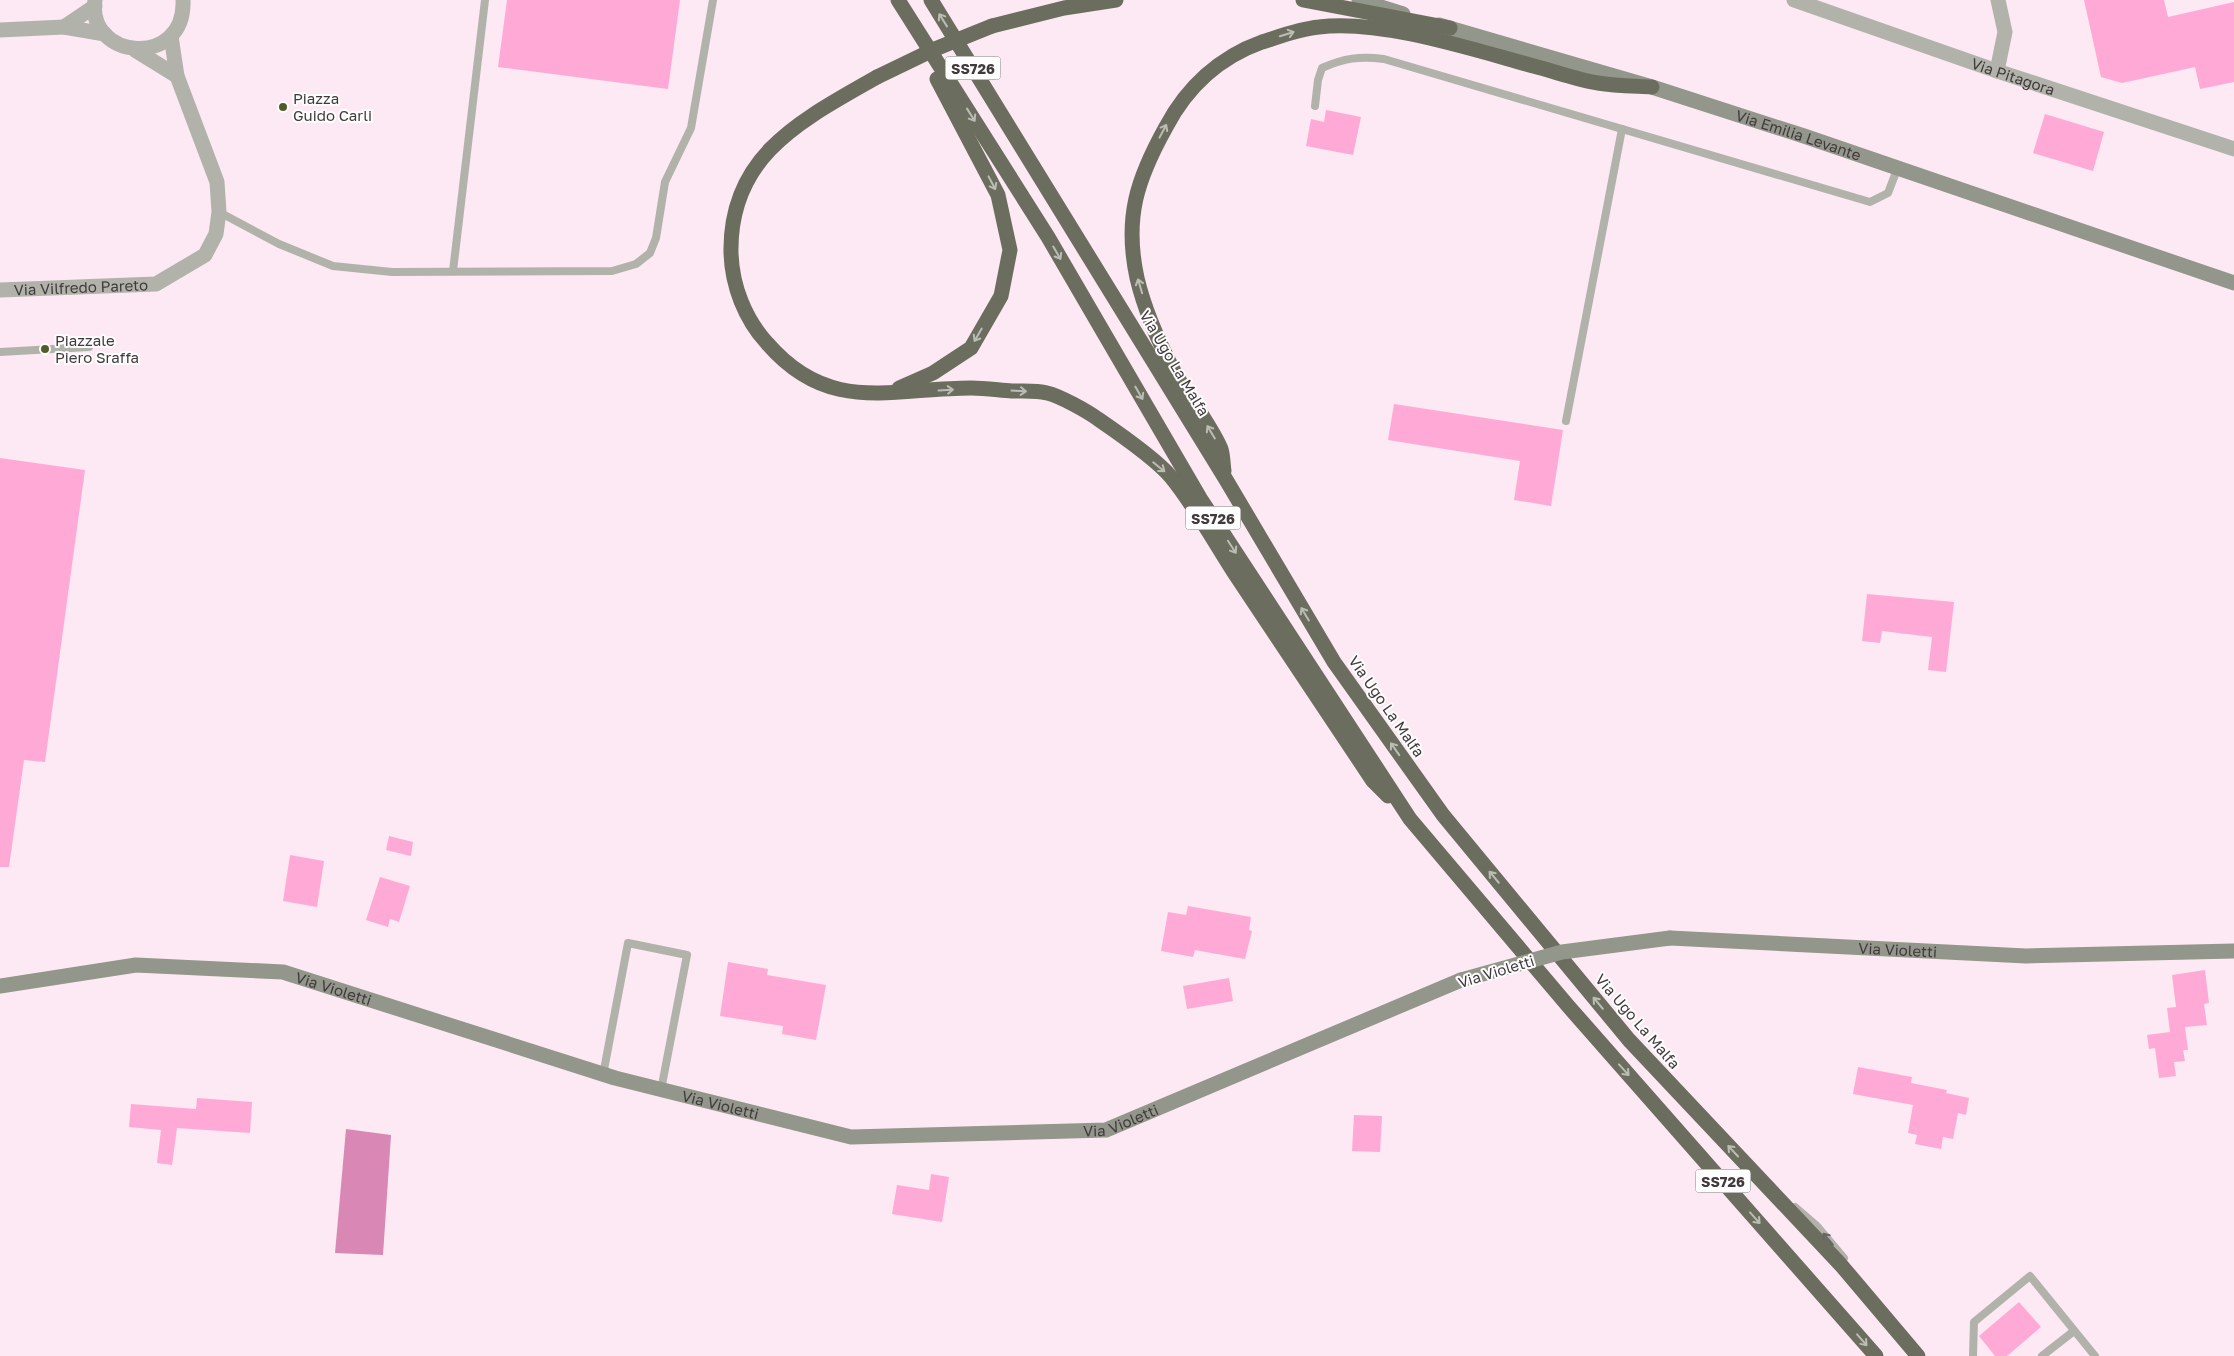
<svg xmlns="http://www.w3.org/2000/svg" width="2234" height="1356" viewBox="0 0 2234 1356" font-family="'Golos Text',sans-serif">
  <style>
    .water { fill: #d987b4 }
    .building { fill: #ffa9d7 }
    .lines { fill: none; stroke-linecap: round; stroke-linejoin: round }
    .lane { stroke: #b1b3ab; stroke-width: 8 }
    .street { stroke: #b1b3ab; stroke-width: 15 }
    .secondary { stroke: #93968a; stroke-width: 15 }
    .highway { stroke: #6b6e5e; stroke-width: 15 }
    .secondary-bridge { stroke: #93968a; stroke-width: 15 }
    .highway-bridge { stroke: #6b6e5e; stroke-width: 15 }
    .oneway { stroke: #bbbdb5 }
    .oneway2 { stroke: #686464 }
    .poi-dot { fill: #525b2a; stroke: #fdfdfd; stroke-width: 2 }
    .labels { text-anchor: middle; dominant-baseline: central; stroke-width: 4; stroke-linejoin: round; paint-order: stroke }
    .shield { fill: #fdfdfd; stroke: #797477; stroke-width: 1 }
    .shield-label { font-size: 14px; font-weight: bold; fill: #413a3d }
    .street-label { font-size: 15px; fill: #413a3d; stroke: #fdfdfd }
    .poi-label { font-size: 15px; fill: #413a3d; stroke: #fdfdfd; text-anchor: start }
  </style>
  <rect width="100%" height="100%" fill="#fde9f3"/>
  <polygon class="water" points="346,1129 391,1135 383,1255 335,1253"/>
  <g class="building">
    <polygon points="507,0 680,0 668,89 498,67"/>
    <polygon points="2084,0 2164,0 2168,17 2234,2 2234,82 2200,89 2195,67 2122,83 2101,77"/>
    <polygon points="1326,110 1361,117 1353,155 1306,146 1311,119 1324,122"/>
    <polygon points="2045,114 2104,132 2093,171 2033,153"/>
    <polygon points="1394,404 1563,430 1551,506 1514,500 1520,461 1388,440"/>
    <polygon points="0,458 85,470 45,762 24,760 9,867 0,867"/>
    <polygon points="1867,594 1954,602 1946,672 1928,670 1932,637 1882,631 1880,643 1862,641"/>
    <polygon points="389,836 413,842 411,856 386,850"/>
    <polygon points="290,855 324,861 317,907 283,901"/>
    <polygon points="380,877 410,886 399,922 390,919 388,927 366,920"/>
    <polygon points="1188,906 1251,917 1249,930 1252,931 1245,959 1195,950 1193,957 1161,951 1168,912 1186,915"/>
    <polygon points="728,962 768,969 767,975 826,985 816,1040 782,1034 783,1026 720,1016"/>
    <polygon points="2205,970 2209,1003 2204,1004 2207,1025 2185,1027 2188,1050 2183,1050 2185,1061 2174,1062 2176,1076 2159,1078 2155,1048 2149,1049 2147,1035 2170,1032 2167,1008 2176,1007 2172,975"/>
    <polygon points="1229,978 1233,1001 1187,1009 1183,986"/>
    <polygon points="1858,1067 1912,1077 1911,1083 1947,1090 1946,1093 1969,1098 1966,1115 1958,1113 1953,1139 1943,1137 1941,1149 1915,1144 1917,1135 1908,1133 1913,1105 1853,1094"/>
    <polygon points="197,1098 252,1102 250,1133 177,1128 172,1165 157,1163 161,1130 129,1127 131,1104 196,1109"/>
    <polygon points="1354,1115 1382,1116 1380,1152 1352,1151"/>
    <polygon points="931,1174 949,1177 942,1222 892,1214 897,1185 929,1190"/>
    <polygon points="2019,1302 2041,1327 2007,1356 1995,1356 1979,1336"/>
  </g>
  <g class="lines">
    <g class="lane">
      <path d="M1315,106l3,-26 4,-12c22,-10 38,-12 62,-9l486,143 18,-9 10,-26"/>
      <polyline points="219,212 279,244 333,266 392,272 612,271 636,264 650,253 656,238 665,182 691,128 713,0"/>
      <polyline points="453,271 485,0"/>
      <polyline points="0,352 89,347"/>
      <polyline points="1566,421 1622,129"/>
      <polyline points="603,1075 628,943 687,955 661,1090"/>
      <polyline points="1795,1207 1817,1226 1844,1258"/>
      <polyline points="1973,1356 1974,1322 2030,1276 2095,1356"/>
      <polyline points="2042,1356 2074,1331"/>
    </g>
    <g class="street">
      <path d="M95,0c-9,60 91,69 88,0"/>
      <path id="s1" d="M1794,0l203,71 237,78"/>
      <polyline points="95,6 64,27 105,34"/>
      <polyline points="0,30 64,27"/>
      <polyline points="135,50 177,76"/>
      <polyline points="1997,71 2005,32 1998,0"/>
      <path id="s2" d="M0,290l156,-6 49,-29 11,-21 3,-22 -2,-30 -40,-106 -6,-40"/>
    </g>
    <g class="secondary">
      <polyline points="1359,0 1403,14"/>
      <path id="s3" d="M1439,25l213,62 152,49 430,147"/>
      <path id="s4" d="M1670,938l356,18 208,-5"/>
      <path id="s5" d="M0,986l136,-21 147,7 332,106 236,59 255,-7 355,-150"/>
    </g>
    <g class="highway">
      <polyline points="898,0 1048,237 1200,498 1410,819 1569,1007 1876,1356"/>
      <polyline points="931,0 1225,478 1334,662 1443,815 1629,1040 1841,1265 1918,1356"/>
      <polyline points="1303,0 1450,28"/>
      <polyline points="992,26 1064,8 1116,0"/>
      <path d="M877,77c-75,43 -148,78 -146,176 1,33 14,66 36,90 62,72 124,45 204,45 14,0 27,2 41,3 11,0 24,-1 35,2 13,3 40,18 51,26 19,13 59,41 73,58 23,28 44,66 64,97 46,69 92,138 138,207l15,15"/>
      <polyline points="899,388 933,373 971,348 1001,296 1010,250 998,195 937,79"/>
      <path d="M1224,471c-1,-7 -1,-16 -3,-22 -9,-22 -32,-52 -45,-74 -16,-30 -31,-63 -39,-97 -13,-60 0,-99 29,-151 21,-40 54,-70 96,-85 19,-6 37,-13 57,-15 64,-8 158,24 222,41 18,5 38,12 57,15 17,3 36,3 54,4"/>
    </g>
    <polyline class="secondary-bridge" points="1461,980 1562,952 1670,938"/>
    <polyline class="highway-bridge" points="877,77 935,49 992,26"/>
  </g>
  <defs><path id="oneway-shaft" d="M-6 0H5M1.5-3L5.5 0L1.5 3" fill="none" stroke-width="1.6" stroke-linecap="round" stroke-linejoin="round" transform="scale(1.25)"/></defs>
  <g class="oneway">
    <use href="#oneway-shaft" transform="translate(943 20) rotate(-122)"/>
    <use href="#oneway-shaft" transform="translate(1287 34) rotate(-17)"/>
    <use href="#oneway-shaft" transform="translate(971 115) rotate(58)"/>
    <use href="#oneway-shaft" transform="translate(1163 131) rotate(-62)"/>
    <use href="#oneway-shaft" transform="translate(992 183) rotate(62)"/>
    <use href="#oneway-shaft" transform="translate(1057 253) rotate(60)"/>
    <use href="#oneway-shaft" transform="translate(1140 286) rotate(-107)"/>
    <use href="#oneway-shaft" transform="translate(978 335) rotate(120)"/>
    <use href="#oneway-shaft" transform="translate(946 390) rotate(-3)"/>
    <use href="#oneway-shaft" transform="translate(1019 391) rotate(3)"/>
    <use href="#oneway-shaft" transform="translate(1139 393) rotate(60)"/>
    <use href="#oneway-shaft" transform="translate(1211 432) rotate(-121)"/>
    <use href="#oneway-shaft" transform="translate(1159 467) rotate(39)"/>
    <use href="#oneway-shaft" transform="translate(1232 547) rotate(57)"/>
    <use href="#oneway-shaft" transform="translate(1305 614) rotate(-121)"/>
    <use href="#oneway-shaft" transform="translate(1395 749) rotate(-125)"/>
    <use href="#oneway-shaft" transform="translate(1494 877) rotate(-130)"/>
    <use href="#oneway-shaft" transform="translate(1598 1003) rotate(-130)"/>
    <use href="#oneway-shaft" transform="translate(1624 1070) rotate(48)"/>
    <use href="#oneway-shaft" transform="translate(1733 1151) rotate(-133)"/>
    <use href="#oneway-shaft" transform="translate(1755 1218) rotate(48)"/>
    <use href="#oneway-shaft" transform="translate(1862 1340) rotate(49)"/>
  </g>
  <use class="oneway2" href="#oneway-shaft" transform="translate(1828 1239) rotate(-130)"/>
  <g class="poi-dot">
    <circle cx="283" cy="107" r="5"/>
    <circle cx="45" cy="349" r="5"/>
  </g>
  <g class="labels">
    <g class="shield">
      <rect x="945.5" y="56.5" width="55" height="23" rx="4"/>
      <rect x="1185.5" y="506.5" width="55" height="23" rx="4"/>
      <rect x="1695.5" y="1169.5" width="55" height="23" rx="4"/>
    </g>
    <g class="shield-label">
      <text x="973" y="68">SS726</text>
      <text x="1213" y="518">SS726</text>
      <text x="1723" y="1181">SS726</text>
    </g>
    <g class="street-label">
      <text stroke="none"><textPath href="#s1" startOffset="232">Via Pitagora</textPath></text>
      <text stroke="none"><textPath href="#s3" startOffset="376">Via Emilia Levante</textPath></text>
      <text stroke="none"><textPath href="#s2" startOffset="81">Via Vilfredo Pareto</textPath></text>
      <text transform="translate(1175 363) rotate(59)">Via Ugo La Malfa</text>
      <text transform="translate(1387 706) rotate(55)">Via Ugo La Malfa</text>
      <text stroke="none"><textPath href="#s4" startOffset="228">Via Violetti</textPath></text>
      <text transform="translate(1496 971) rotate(-17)">Via Violetti</text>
      <text stroke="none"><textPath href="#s5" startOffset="338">Via Violetti</textPath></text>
      <text transform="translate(1638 1021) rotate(49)">Via Ugo La Malfa</text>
      <text stroke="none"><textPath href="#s5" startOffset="742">Via Violetti</textPath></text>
      <text stroke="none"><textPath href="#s5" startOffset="1148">Via Violetti</textPath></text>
    </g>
    <g class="poi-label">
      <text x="293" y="98">Piazza<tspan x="293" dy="17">Guido Carli</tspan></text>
      <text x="55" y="340">Piazzale<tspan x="55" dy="17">Piero Sraffa</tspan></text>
    </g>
  </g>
</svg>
